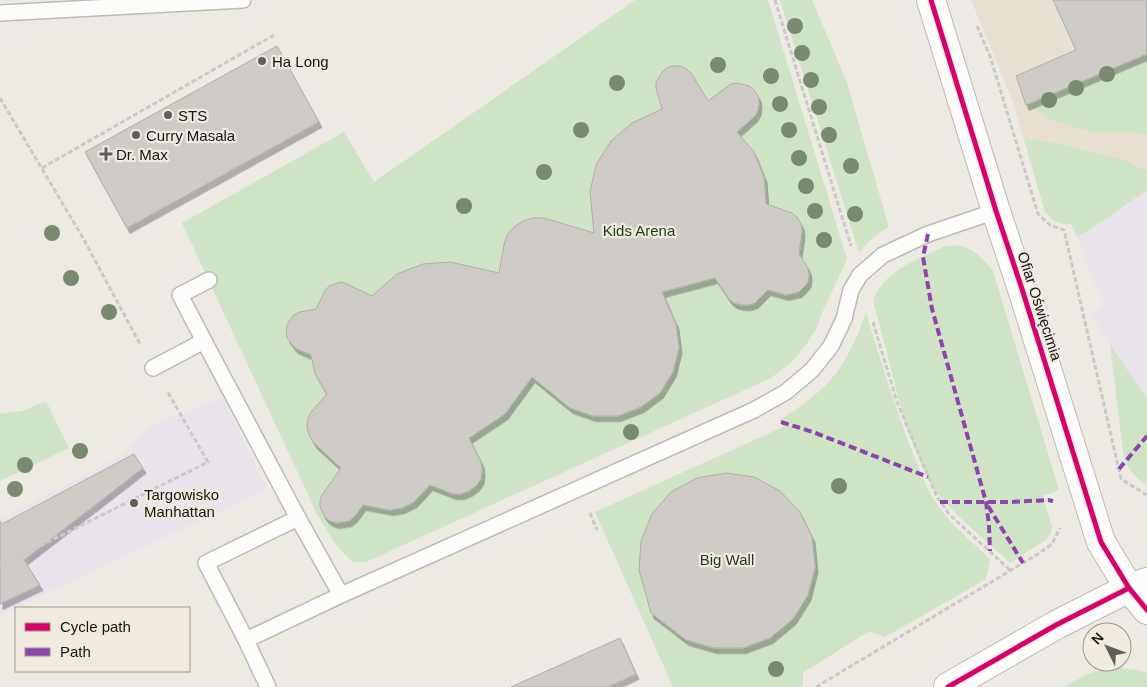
<svg xmlns="http://www.w3.org/2000/svg" width="1147" height="687" viewBox="0 0 1147 687" font-family="Helvetica,sans-serif">
  <style>
    .commercial { fill: #e9e3eb }
    .built { fill: #e6dfd2 }
    .green { fill: #cfe3c5 }
    .building { fill: #cfccc8; stroke: #b0aea9; filter: url(#shadow) }
    .lines { fill: none; stroke-linecap: round; stroke-linejoin: round }
    .lane-casing { stroke: #bebbb6; stroke-width: 18 }
    .street-casing { stroke: #bebbb6; stroke-width: 30 }
    .secondary-casing { stroke: #bebbb6; stroke-width: 30 }
    .path { stroke: #cbcac8; stroke-width: 3; stroke-dasharray: 5 2.5; stroke-linecap: butt }
    .lane { stroke: #fcfcfb; stroke-width: 15 }
    .street { stroke: #fcfcfb; stroke-width: 28 }
    .secondary { stroke: #fcfcfb; stroke-width: 28 }
    .quiet { stroke: #8e44ad; stroke-width: 4; stroke-dasharray: 8 4; stroke-linecap: butt }
    .cycleway-casing { stroke: #f1ebdf; stroke-width: 8 }
    .cycleway { stroke: #d6006c; stroke-width: 5 }
    .tree { fill: #798b6f }
    .poi-dot { fill: #625f5a; stroke: #f1ebdf; stroke-width: 2 }
    .labels { text-anchor: middle; dominant-baseline: central; stroke-width: 4.5; stroke-linejoin: round; paint-order: stroke }
    .poi-label { font-size: 15px; fill: #171411; stroke: #f1ebdf; text-anchor: start }
    .park-label { font-size: 15px; fill: #1a3e10; stroke: #f1ebdf }
    .street-label { font-size: 15px; fill: #171411; stroke: #f1ebdf }
  </style>
  <defs>
    <filter id="shadow"><feDropShadow dx="3" dy="5.5" stdDeviation="0" flood-color="#0004"/></filter>
  </defs>
  <rect width="100%" height="100%" fill="#edeae3"/>
  <g class="commercial">
    <polygon points="1147,190 1147,485 1135,475 1129,469 1124,458 1110,345 1091,313 1105,303 1097,290 1077,236 1088,231"/>
    <polygon points="223,398 267,489 0,615 0,519 123,455 151,425"/>
  </g>
  <polygon class="built" points="971,0 1147,0 1147,190 1088,231 1077,236 1071,224 1060,223 1054,221 1045,212 1012,99"/>
  <g class="green">
    <path d="M635,0h133l79,259 -25,54 -5,14 -9,15 -16,20 -21,16 -405,184h-13c-17,-13 -25,-30 -36,-48l-135,-291 162,-91 30,50z"/>
    <path d="M780,0h32l34,80 43,147c-11,6 -23,15 -30,26z"/>
    <polygon points="1147,54 1147,134 1125,132 1103,133 1080,129 1053,120 1026,105"/>
    <path d="M1024,139l43,6 22,7 11,1 25,8 22,10v19l-59,41 -11,5 -6,-12c-11,1 -18,-4 -26,-12z"/>
    <path d="M946,246c5,0 11,-1 16,0 14,4 22,14 31,25l66,219 -16,6 9,31 -1,6 -4,6 -37,24 -53,-48 -21,-23 -16,-30 -16,-42 -31,-120c11,-30 46,-41 73,-54z"/>
    <path d="M866,312c14,48 29,95 47,141 7,16 12,33 22,48 14,22 36,40 55,58l-4,20 -101,58 -16,-6 -66,42v14h-130l-78,-175 188,-85 -3,-7c19,-12 43,-29 57,-48 13,-18 22,-39 29,-60z"/>
    <path d="M1110,345l37,53v87c-11,-7 -18,-15 -23,-27z"/>
    <polygon points="46,401 69,448 0,481 0,414 22,411"/>
    <polygon points="1121,668 1142,671 1147,673 1147,687 1064,687 1090,673 1106,669"/>
  </g>
  <g class="building">
    <polygon points="1053,0 1147,0 1147,54 1026,105 1016,76 1076,50"/>
    <polygon points="277,46 319,122 127,228 85,152"/>
    <polygon points="674,66 680,66 686,69 691,73 708,101 731,84 737,83 749,86 754,90 758,96 759,103 758,110 755,116 737,132 754,152 764,177 766,204 792,213 797,217 801,224 802,231 799,254 808,268 809,275 808,282 804,287 799,292 786,295 768,290 755,303 748,305 741,305 734,303 729,299 715,278 662,292 676,324 679,348 673,372 660,393 641,407 618,416 593,416 570,408 532,377 505,414 469,438 481,462 482,470 481,479 476,486 469,491 461,494 453,494 430,485 414,502 402,508 390,510 363,505 354,517 349,521 336,523 330,521 325,517 322,512 320,506 320,500 322,495 341,468 314,443 309,435 307,427 308,418 312,411 327,394 315,374 311,355 295,348 287,338 286,332 287,325 290,320 294,315 300,312 316,309 325,291 329,286 341,282 347,284 372,296 397,274 423,264 450,262 499,273 504,245 507,235 514,227 523,221 533,218 544,218 594,233 590,192 596,165 611,141 632,123 662,109 656,88 656,82 663,71 668,67"/>
    <polygon points="134,454 143,468 24,560 40,585 0,604 0,521 2,524"/>
    <polygon points="726,473 754,477 780,491 800,512 812,537 815,567 808,595 793,619 770,638 743,648 714,648 686,640 651,613 639,570 641,541 652,514 671,492 697,478"/>
    <polygon points="620,638 636,674 608,687 511,687"/>
  </g>
  <g class="lines">
    <defs>
      <g id="lane">
        <polyline points="0,13 243,0"/>
        <polyline points="204,341 180,295 209,280"/>
        <polyline points="153,368 204,341 298,518"/>
        <polyline points="246,640 341,595 754,410 786,392 812,370 831,346 844,319 851,290 860,275 883,255 928,234 996,211"/>
        <polyline points="268,687 246,640 206,563 298,518 341,595"/>
      </g>
      <polyline id="street" points="931,0 996,211 1022,289 1101,542 1129,588 1147,610"/>
      <polyline id="secondary" points="948,687 1056,625 1129,588 1147,582"/>
    </defs>
    <use href="#lane" class="lane-casing"/>
    <use href="#street" class="street-casing"/>
    <use href="#secondary" class="secondary-casing"/>
    <g class="path">
      <polyline points="775,0 851,246"/>
      <polyline points="977,26 990,56 1038,214 1050,225 1064,230 1121,479 1147,495"/>
      <polyline points="0,98 83,238 140,344"/>
      <polyline points="42,168 274,35"/>
      <polyline points="873,322 897,402 937,497 949,514 1011,571"/>
      <polyline points="590,513 597,530"/>
      <polyline points="0,566 208,462 167,391"/>
      <polyline points="816,687 1038,554 1052,544 1060,528"/>
    </g>
    <use href="#lane" class="lane"/>
    <use href="#street" class="street"/>
    <use href="#secondary" class="secondary"/>
    <g class="quiet">
      <polyline points="928,234 923,257 932,309 986,502 989,525 990,551"/>
      <polyline points="781,422 813,432 928,477"/>
      <polyline points="1119,469 1147,436"/>
      <polyline points="940,502 1011,502 1048,500 1053,501"/>
      <polyline points="988,506 1023,563"/>
    </g>
    <defs>
      <g id="cycleway">
        <polyline points="931,0 996,211 1022,289 1101,542 1129,588 1147,610"/>
        <polyline points="948,687 1056,625 1129,588"/>
      </g>
    </defs>
    <use href="#cycleway" class="cycleway-casing"/>
    <use href="#cycleway" class="cycleway"/>
  </g>
  <g class="tree">
    <circle cx="795" cy="26" r="8"/>
    <circle cx="802" cy="53" r="8"/>
    <circle cx="718" cy="65" r="8"/>
    <circle cx="1107" cy="74" r="8"/>
    <circle cx="771" cy="76" r="8"/>
    <circle cx="811" cy="80" r="8"/>
    <circle cx="617" cy="83" r="8"/>
    <circle cx="1076" cy="88" r="8"/>
    <circle cx="1049" cy="100" r="8"/>
    <circle cx="780" cy="104" r="8"/>
    <circle cx="819" cy="107" r="8"/>
    <circle cx="581" cy="130" r="8"/>
    <circle cx="789" cy="130" r="8"/>
    <circle cx="829" cy="135" r="8"/>
    <circle cx="799" cy="158" r="8"/>
    <circle cx="851" cy="166" r="8"/>
    <circle cx="544" cy="172" r="8"/>
    <circle cx="806" cy="186" r="8"/>
    <circle cx="464" cy="206" r="8"/>
    <circle cx="815" cy="211" r="8"/>
    <circle cx="855" cy="214" r="8"/>
    <circle cx="52" cy="233" r="8"/>
    <circle cx="824" cy="240" r="8"/>
    <circle cx="71" cy="278" r="8"/>
    <circle cx="109" cy="312" r="8"/>
    <circle cx="631" cy="432" r="8"/>
    <circle cx="80" cy="451" r="8"/>
    <circle cx="25" cy="465" r="8"/>
    <circle cx="839" cy="486" r="8"/>
    <circle cx="15" cy="489" r="8"/>
    <circle cx="776" cy="669" r="8"/>
  </g>
  <g class="poi-dot">
    <circle cx="262" cy="61" r="5"/>
    <circle cx="168" cy="115" r="5"/>
    <circle cx="136" cy="135" r="5"/>
    <path d="M103.5 146.5h5v5h5v5h-5v5h-5v-5h-5v-5h5z"/>
    <circle cx="134" cy="503" r="5"/>
  </g>
  <g class="labels">
    <g class="poi-label">
      <text x="272" y="61">Ha Long</text>
      <text x="178" y="115">STS</text>
      <text x="146" y="135">Curry Masala</text>
      <text x="116" y="154">Dr. Max</text>
      <text x="144" y="494">Targowisko<tspan x="144" dy="17">Manhattan</tspan></text>
    </g>
    <g class="park-label">
      <text x="639" y="230">Kids Arena</text>
      <text x="727" y="559">Big Wall</text>
    </g>
    <g class="street-label">
      <text transform="translate(1040 306) rotate(72)">Ofiar Oświęcimia</text>
    </g>
  </g>
  <rect x="15" y="607" width="175" height="65" fill="#f1ebdf" stroke="#9a958d"/>
  <rect x="25" y="623" width="25" height="8" fill="#d6006c" stroke="#9a958d"/>
  <text x="60" y="632" font-size="15" fill="#171411">Cycle path</text>
  <rect x="25" y="648" width="25" height="8" fill="#8e44ad" stroke="#9a958d"/>
  <text x="60" y="657" font-size="15" fill="#171411">Path</text>
  <g transform="translate(1107 647) rotate(312)"><circle r="24" fill="#f1ebdf" stroke="#9a958d"/>
  <path d="M0-4L9 19L0 12L-9 19Z" fill="#625f5a"/>
  <text y="-8" font-size="14" font-weight="bold" text-anchor="middle" fill="#171411">N</text>
  </g>
</svg>
